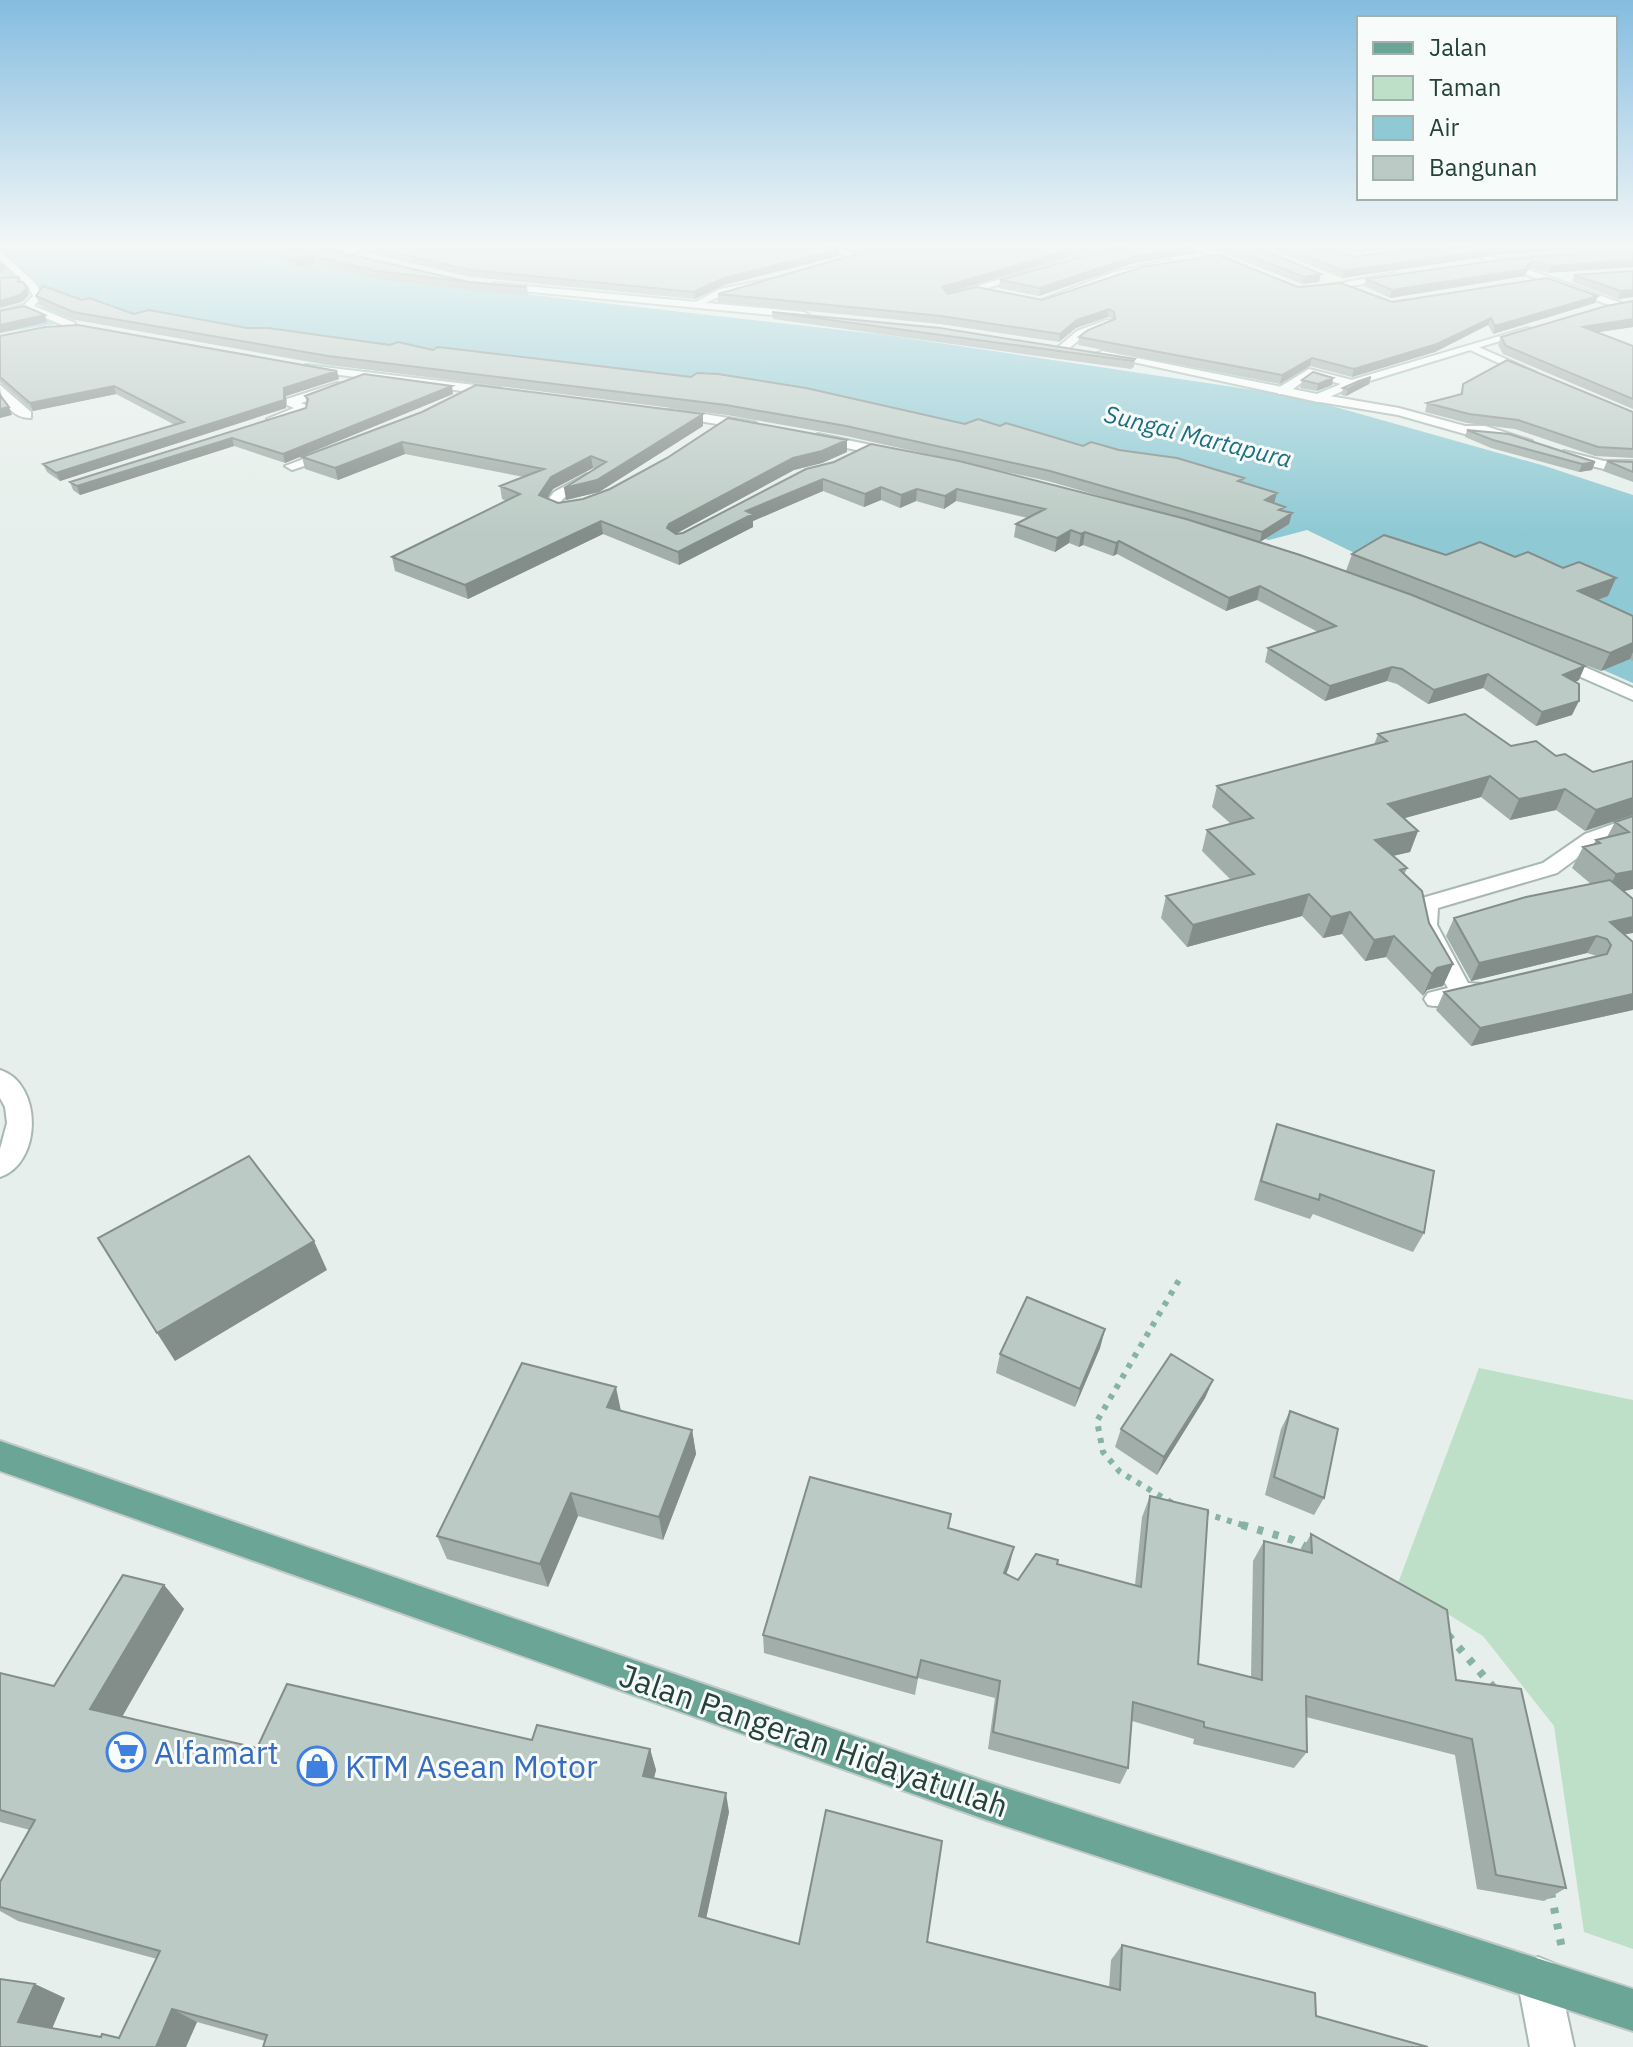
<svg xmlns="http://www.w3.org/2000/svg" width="1633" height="2047" font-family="'IBM Plex Sans',sans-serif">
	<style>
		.green { fill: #bfe0c8 }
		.water { fill: #8ec9d4 }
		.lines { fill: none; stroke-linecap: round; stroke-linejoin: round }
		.street-casing { stroke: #a8b8b2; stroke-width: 4 }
		.secondary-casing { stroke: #a4bbb3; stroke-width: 4 }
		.primary-casing { stroke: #c2cac8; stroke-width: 4 }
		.path-far1 { stroke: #86b3a5; stroke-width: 6; stroke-dasharray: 5 7; stroke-linecap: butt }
		.path { stroke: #86b3a5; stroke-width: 8; stroke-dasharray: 6 10; stroke-linecap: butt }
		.street { fill: #fff; fill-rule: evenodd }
		.secondary { fill: #fff; fill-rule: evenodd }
		.primary { fill: #6aa596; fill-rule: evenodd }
		.wall { fill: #a1aea9; fill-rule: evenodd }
		.shaded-wall { fill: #838d89 }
		.building { fill: #bbcac4; stroke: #838d89; stroke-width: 2 }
		.labels { text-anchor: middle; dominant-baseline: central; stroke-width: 6; stroke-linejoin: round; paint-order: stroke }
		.far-water-label { font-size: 24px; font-style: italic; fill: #1c6f80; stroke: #f7fbf9 }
		.near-street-label { font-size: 32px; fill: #24423a; stroke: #f7fbf9 }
		.near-shop-label { font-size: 32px; fill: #366cbe; stroke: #f7fbf9; text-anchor: start }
	</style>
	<rect width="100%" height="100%" fill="#e6efeb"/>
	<!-- green -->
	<path class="green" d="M1479,1368L1633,1400V1949L1584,1932L1554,1726L1483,1636L1398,1583Z"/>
	<!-- water -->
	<path class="water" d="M0,248H285L506,292L886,335L1300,397L1545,466L1633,495V683L1539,642L1307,530L1269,540L988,465L829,428L482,382L326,365L78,320L0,333V317L47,306L39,295L0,288Z"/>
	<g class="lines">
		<!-- street casing -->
		<g class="street-casing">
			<path id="street" d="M353,248H368L342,256L337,253Z
				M825,248H838L864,257L833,268L830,263L849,257Z
				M1106,248H1124L953,298L944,296Z
				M1192,248H1204L1246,267L1238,269Z
				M1353,248H1365L1381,255L1373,257Z
				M1454,248H1467L1500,260L1633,248V254L1510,263L1621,303V307L1617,308Z
				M0,251L35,283L43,296L34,306L75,323V327H67L27,310L0,317V311L24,305L33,296L28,286L0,259Z
				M1169,260L1172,265L1120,276L1048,303L1039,301L1114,272Z
				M1396,273L1399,278L1314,292L1309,289Z
				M771,279L774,284L727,293L697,307L692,304L720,289Z
				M1107,320L1111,321V325L1085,335L1067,350L1057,348L1077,331Z
				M1474,345L1535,372L1537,374L1527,376L1470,350L1468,348Z
				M1309,369L1356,381L1358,383L1352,387L1311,376L1286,394H1278V388Z
				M337,383L341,384V390L301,403L308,406V412L273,423L267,419L294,408L287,405V399Z
				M0,385L31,412V418C14,419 0,402 0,385Z
				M1318,394L1399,408L1465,426H1485L1532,441L1526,445L1485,434H1465L1398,415L1314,401L1312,398Z
				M332,448L339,452L337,455L292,470L285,466Z
				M1564,451L1604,461H1633V469H1604L1559,458L1557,455Z
				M587,474L599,477L564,498L558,505L581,506V512C566,515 554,518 543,506L554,492Z
				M1633,817V830L1599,842L1557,873L1438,908L1437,925L1468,983L1481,984L1485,990L1481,996C1465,1000 1444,1009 1428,1005L1424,999L1428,993L1448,988C1435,964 1402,924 1422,898L1543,863L1585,834Z
				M0,1070C43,1083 42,1164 0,1177V1149L7,1123L5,1107L0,1098Z
				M1538,1957L1553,1963L1559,1978L1574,2047H1530L1517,1978L1523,1963Z"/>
		</g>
		<!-- secondary casing -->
		<g class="secondary-casing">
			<path id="secondary" d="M494,283L804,312L809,315L804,318L491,288Z
				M1527,328L1536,330L1356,385L1318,402L1096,354L1102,351L1317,394L1348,381Z
				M306,365L500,388L506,392L500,396L302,370L300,368Z
				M672,409L754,422L760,426L754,430L668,416V410Z
				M818,434L895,450L902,454L895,458L813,441L812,438Z
				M1555,654L1633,688V700L1549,663L1546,659Z"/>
		</g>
		<!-- primary casing -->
		<g class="primary-casing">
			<path id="primary" d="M0,1441L987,1782L1633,1989V2031L987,1820L0,1471Z"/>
		</g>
		<!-- path-far1 -->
		<path class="path-far1" d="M1172,1503L1120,1472L1103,1452L1097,1421L1179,1280
			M1204,1513L1249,1527"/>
		<!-- path -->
		<path class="path" d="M1242,1525L1293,1540L1308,1548
			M1448,1635L1494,1688
			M1551,1892L1562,1949"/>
		<!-- street -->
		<use href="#street" class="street"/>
		<!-- secondary -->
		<use href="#secondary" class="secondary"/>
		<!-- primary -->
		<use href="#primary" class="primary"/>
	</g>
	<!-- wall -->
	<path class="wall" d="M238,248H329L339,252L469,282L527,287L528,295L477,291L378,279L315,263L297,267Z
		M363,248H836L839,249V256L724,285L695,299L471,277L364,252Z
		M846,248H1097L947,293L948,294L1042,300L1298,287L1392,302L1598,296L1595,303L1493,334L1488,325L1435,352L1352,377L1310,366L1280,384L1078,345L1079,337L1113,319L1108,317L1076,328L1059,342L940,324L718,302V294L861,253Z
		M1211,248H1259L1319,282L1302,284Z
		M1268,248H1329L1354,257L1498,255L1342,278Z
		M1339,248H1403L1353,252Z
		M1633,250L1548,273L1530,268L1527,271L1525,276L1390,298L1364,286L1366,279Z
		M1197,253L1134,263L1039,296L999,288L1000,280Z
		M1633,271V297L1618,299L1572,282L1574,275Z
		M36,296L82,300L134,314L433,350L965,424L1000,426L1083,446L1119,450L1244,478L1243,483L1277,493L1274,503L1284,511L1289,524L1260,542L1346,571L1352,554L1446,555L1608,596L1598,600L1633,616V661L1630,659L1601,671L1514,637L1579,680L1575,682L1572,715L1536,726L1483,688L1428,704L1397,684L1387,681L1325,701L1265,662L1268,648L1318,632L1257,600L1226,611L1117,554L1113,556L1083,545L1079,547L1069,543L1055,552L1014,537L1016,524L1028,518L956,501L944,509L916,501L900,508L881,500L864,507L823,491L753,521V527L679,565L603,534L468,599L395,571L392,557L507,501L502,499L500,486L524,477L405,454L338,480L305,469L302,457L422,412L703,414V426L599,492L566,500L595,469L593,468L553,489L547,498L558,503L583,499L847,440V452L822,463L794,470L677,533H683L806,469L940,457L846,436L727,415L331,365L76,320L39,305ZM979,466L1048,481L1124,503Z
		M1633,301V327L1597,332L1633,346V409L1503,354L1498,345L1501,337Z
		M772,312L1135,359L1134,367L1131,369L773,319Z
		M0,336L337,371L339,379L286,396V408L60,481L47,472L43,464L175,425L116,394L33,411L0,382Z
		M1371,377L1369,384L1346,396L1341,395L1343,388Z
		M1333,378L1332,385L1317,391L1300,388L1302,380Z
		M1463,384L1633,412V458L1595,456L1515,429L1467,423L1425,412L1427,403L1460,395Z
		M453,394L285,463L234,446L80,495L73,490L70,482L306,408L307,403L305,396Z
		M1467,430L1595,462L1592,470L1579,472L1491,448L1465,437Z
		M1607,461L1633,462V482L1603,471Z
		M1378,734L1511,746L1556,756L1593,772L1633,761L1585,831L1556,810L1510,820L1481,797L1404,818L1418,831L1410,852L1392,856L1407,868L1404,875L1429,923L1453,964L1443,986L1427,990L1423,996L1386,957L1365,961L1342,934L1323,938L1302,916L1187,947L1161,918L1166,896L1231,880L1202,851L1207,830L1231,824L1212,807L1217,786L1374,745Z
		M1633,816L1624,891V935L1633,942V1010L1471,1046L1436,1010L1444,992L1597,956L1587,953L1471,981L1446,936L1454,918L1591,884L1572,868L1583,847L1593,845L1596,840L1607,837L1615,822Z
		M1277,1124L1424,1233L1413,1252L1313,1214L1310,1219L1254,1200L1270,1144Z
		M1105,1329L1100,1348L1075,1407L996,1373L1000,1354Z
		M1213,1380L1205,1398L1157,1475L1115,1447L1121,1429Z
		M621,1411L692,1430L696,1454L663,1540L578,1516L548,1587L447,1559L437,1536Z
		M1290,1411L1324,1498L1314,1515L1265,1495L1281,1429Z
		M1150,1496L1198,1664L1251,1678L1253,1561L1264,1541L1302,1550L1311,1534L1456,1680L1566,1888L1544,1901L1477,1889L1455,1755L1306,1717L1307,1752L1294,1768L1193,1744L1194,1739L1132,1721L1128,1768L1120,1784L988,1749L995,1698L918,1678L915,1695L764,1653L763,1635L949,1528L1014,1547L1006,1574L1018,1580L1057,1564L1135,1585L1142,1517Z
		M164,1585L184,1609L122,1716L257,1748L532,1740L650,1749L656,1770L654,1778L729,1812L706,1918L799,1944L927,1942L1109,1988L1111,1960L1122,1945L1315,1993L265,2041L197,2022L186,2047H0L65,1998L52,2028L101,2037L119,2038L157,1959L18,1921L0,1911V1882L30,1830L0,1822V1673L54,1686Z"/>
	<!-- shaded-wall -->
	<path class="shaded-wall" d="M1075,248H1097L941,295L942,287Z
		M1190,248H1198L1197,253L1134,263L1039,296L1040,288L1135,256Z
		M1354,248H1403L1353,252Z
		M1500,248H1596L1498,255L1342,278L1344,271Z
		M839,249V256L724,285L695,299L694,292L724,278Z
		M313,256L315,263L297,267L296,260Z
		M1633,260V267L1548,273L1551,266Z
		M1533,261L1530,268L1527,271L1525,276L1390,298L1392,290L1527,266Z
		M3,262L6,269L0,273V264Z
		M1321,274L1319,282L1302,284L1304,277Z
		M27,288L29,295L22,302L0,308V301Z
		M1633,290V297L1618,299L1621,291Z
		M1598,296L1595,303L1493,334L1495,326Z
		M1109,309L1108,317L1076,328L1059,342L1060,334L1077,320Z
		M45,315L47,322L0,333V325Z
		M1491,318L1488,325L1435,352L1352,377L1354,369Z
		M1633,319V327L1580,335L1583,327Z
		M1312,358L1310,366L1280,384L1282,375Z
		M337,371L339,379L286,396V408L60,481L56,473L284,388Z
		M1371,377L1369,384L1346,396L1348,389Z
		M1333,378L1332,385L1317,391L1318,384Z
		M114,386L116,394L33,411L30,403Z
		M452,386L453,394L285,463L283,454Z
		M9,407L12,415L0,418V409Z
		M703,414V426L599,492L566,500L564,488Z
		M232,438L234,446L80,495L77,486Z
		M847,440V452L822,463L794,470L670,537L667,528L669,524L793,458Z
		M402,442L405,454L338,480L335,468Z
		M591,456L593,468L553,489L541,508L539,495L551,477Z
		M1595,462L1592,470L1579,472L1582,464Z
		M823,479V491L753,521V527L679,565L678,552L746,511Z
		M881,487V500L864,507L865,494Z
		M917,489L916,501L900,508L901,495Z
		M957,489L956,501L944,509L945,496Z
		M1277,493L1274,503L1265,500Z
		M1292,513L1289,524L1260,542L1262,532Z
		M601,521L603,534L468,599L465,585Z
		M1071,530L1069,543L1055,552L1057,538Z
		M1085,532L1083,545L1079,547L1081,534Z
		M1119,541L1117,554L1113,556L1116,543Z
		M1616,578L1608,596L1571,609L1578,591Z
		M1260,586L1257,600L1226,611L1229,598Z
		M1633,643V652L1630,659L1601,671L1610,653Z
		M1585,666L1579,680L1557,690L1563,675Z
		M1392,667L1387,681L1325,701L1330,686Z
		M1488,674L1483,688L1428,704L1434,690Z
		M1579,701L1572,715L1536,726L1542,712Z
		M1490,776L1481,797L1380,825L1388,804Z
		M1565,789L1556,810L1510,820L1519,799Z
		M1633,798V815L1585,831L1596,810Z
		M1418,831L1410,852L1367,862L1375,840Z
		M1633,871V889L1605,896L1616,874Z
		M1309,894L1302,916L1187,947L1193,925Z
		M1350,912L1342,934L1323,938L1331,917Z
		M1633,917V933L1606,938L1610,922Z
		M1394,936L1386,957L1365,961L1374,940Z
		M1597,936L1587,953L1471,981L1479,963Z
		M1453,964L1443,986L1427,990L1423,996L1432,974L1437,968Z
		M1633,994V1010L1471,1046L1480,1028Z
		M314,1241L327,1270L175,1361L157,1333Z
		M1105,1329L1100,1348L1075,1407L1080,1389Z
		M1213,1380L1205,1398L1157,1475L1164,1457Z
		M616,1387L621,1411L607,1407Z
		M692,1430L696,1454L663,1540L659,1517Z
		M571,1493L578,1516L548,1587L540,1564Z
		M1014,1547L1009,1567L999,1592L1004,1573Z
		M164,1585L184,1609L114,1731L90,1709Z
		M650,1749L656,1770L649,1796L643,1776Z
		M726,1793L729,1812L703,1933L699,1916Z
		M35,1984L65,1998L49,2036L18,2022Z
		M172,2009L197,2022L186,2047H156Z"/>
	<!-- building -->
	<path class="building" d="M258,248H329L339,252L469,282L527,287L476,283L376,271L313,256L296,260Z
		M373,248H836L839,249L724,278L694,292L470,270Z
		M865,248H1075L942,287L948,294L977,287L1042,300L1142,267L1218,255L1298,287L1341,283L1392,302L1547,278L1598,296L1495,326L1491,318L1437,344L1354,369L1312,358L1282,375L1079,337L1088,330L1115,319L1114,312L1109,309L1077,320L1060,334L941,316L718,294L867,251Z
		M1113,248H1191L1135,256L1040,288L1000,280Z
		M1230,248H1259L1321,274L1304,277Z
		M1287,248H1329L1354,257L1414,248H1505L1344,271Z
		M1633,250V260L1551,266L1533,261L1527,266L1528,269L1392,290L1366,279L1501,260Z
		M1633,271V290L1621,291L1574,275Z
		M19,277L18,282H23L27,288L20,295L0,301V278Z
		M43,286L82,300L89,298L134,314L149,310L247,328H268L390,345L398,342L433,350L438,347L691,377L697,373L718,374L806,388L965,424L978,419L1000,426L1006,423L1083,446L1091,442L1119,450L1177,458L1244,478L1238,481L1277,493L1265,500L1285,507L1279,510L1292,513L1262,532L1050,471L846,426L726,405L328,356L73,312L36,296Z
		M1633,301V319L1583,327L1633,346V399L1506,346L1501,337L1606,306Z
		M24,306L45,315L0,325V311Z
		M772,312L940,328L1135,359L1133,361Z
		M78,325L337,371L284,388V400L56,473L43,464L184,422L114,386L30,403L0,377V336L45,327Z
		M1507,360L1633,412V449L1598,447L1518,420L1469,414L1427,403L1462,394L1463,384Z
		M1313,372L1333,378L1318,384L1302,380Z
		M364,374L452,386L283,454L232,438L77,486L70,482L306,408L308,399L305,396Z
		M1371,377L1348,389L1343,388L1359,381Z
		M476,385L703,414L597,480L564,488L606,462L591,456L551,477L539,495L558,503L583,499L610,489L667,458L728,418L847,440L822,451L793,458L669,524L667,528L676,534L683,533L806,469L834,462L871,444L959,461L1186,519L1300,555L1412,595L1585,666L1563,675L1579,684V701L1542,712L1488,674L1434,690L1402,669L1392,667L1330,686L1268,648L1336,626L1260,586L1229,598L1119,541L1116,543L1085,532L1081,534L1071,530L1057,538L1016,524L1045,509L957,489L945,496L917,489L901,495L881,487L865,494L823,479L746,511L753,514L678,552L601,521L465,585L392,557L520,494L500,486L544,469L402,442L335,468L302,457L422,412Z
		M0,395L9,407L0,409Z
		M1467,430L1509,434L1595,462L1582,464L1493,440Z
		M1607,461L1633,462V472Z
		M1384,535L1446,555L1480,542L1515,557L1528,552L1563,568L1579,562L1616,578L1578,591L1633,616V643L1610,653L1352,554Z
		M1465,714L1511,746L1536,741L1556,756L1565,754L1593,772L1633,761V798L1596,810L1565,789L1519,799L1490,776L1388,804L1418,831L1375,840L1407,868L1400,870L1422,891L1429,923L1453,964L1437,968L1432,974L1394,936L1374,940L1350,912L1331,917L1309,894L1193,925L1166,896L1254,874L1207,830L1253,818L1217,786L1387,741L1378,734Z
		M1633,816V871L1616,874L1583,847L1600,843L1596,840L1629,832L1615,822Z
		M1610,880L1633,899V917L1610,922L1633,942V994L1480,1028L1444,992L1607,954L1611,945L1607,939L1597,936L1479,963L1454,918L1526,897Z
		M1277,1124L1434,1171L1424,1233L1320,1194L1319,1200L1261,1181Z
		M249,1156L314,1241L157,1333L98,1238Z
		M1027,1297L1105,1329L1080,1389L1000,1354Z
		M1171,1354L1213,1380L1164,1457L1121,1429Z
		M522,1363L616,1387L607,1407L692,1430L659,1517L571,1493L540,1564L437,1536Z
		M1290,1411L1338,1429L1324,1498L1274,1477Z
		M810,1477L951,1514L948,1528L1014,1547L1004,1573L1018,1580L1036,1554L1058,1560L1057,1564L1141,1587L1150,1496L1208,1510L1198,1664L1262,1680L1264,1541L1312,1553L1311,1534L1447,1610L1456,1680L1521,1689L1566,1888L1496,1875L1472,1739L1306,1696L1307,1752L1204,1727V1722L1133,1702L1128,1768L993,1732L1000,1681L921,1660L917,1678L763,1635Z
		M123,1575L164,1585L90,1709L257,1748L287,1684L532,1740L537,1725L650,1749L643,1776L726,1793L699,1916L799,1944L826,1810L942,1841L927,1942L1120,1990L1122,1945L1315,1993L1316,2016L1428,2047H263L267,2035L172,2009L156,2047H0V1979L35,1984L18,2022L101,2037L102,2034L119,2038L160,1951L0,1907V1882L35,1820L0,1810V1673L54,1686Z"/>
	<!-- sky -->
	<linearGradient id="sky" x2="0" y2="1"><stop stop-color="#84bce0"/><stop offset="0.46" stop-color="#f4f8f6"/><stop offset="1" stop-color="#f4f8f6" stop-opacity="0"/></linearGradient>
	<rect width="1633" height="534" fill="url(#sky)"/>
	<!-- icons -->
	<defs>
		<g id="supermarket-ring" transform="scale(2)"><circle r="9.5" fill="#f7fbf9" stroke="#3f7fe0" stroke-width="1.5"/><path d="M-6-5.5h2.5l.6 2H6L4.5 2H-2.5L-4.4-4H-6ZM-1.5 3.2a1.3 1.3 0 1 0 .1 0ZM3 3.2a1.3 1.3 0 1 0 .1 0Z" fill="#3f7fe0"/></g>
		<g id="shop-ring" transform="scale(2)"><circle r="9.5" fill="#f7fbf9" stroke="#3f7fe0" stroke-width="1.5"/><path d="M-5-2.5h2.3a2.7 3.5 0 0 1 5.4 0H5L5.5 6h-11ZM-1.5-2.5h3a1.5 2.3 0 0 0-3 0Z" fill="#3f7fe0"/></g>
	</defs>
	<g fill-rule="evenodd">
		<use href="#supermarket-ring" x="126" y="1752"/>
		<use href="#shop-ring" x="317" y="1766"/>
	</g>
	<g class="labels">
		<!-- far-water labels -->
		<g class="far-water-label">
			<text transform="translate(1198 436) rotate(14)">Sungai Martapura</text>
		</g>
		<!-- near-street labels -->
		<g class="near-street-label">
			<text transform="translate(814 1740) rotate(19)">Jalan Pangeran Hidayatullah</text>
		</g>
		<!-- near-shop labels -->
		<g class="near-shop-label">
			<text x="154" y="1752">Alfamart</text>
			<text x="345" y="1766">KTM Asean Motor</text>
		</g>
	</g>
	<!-- legend -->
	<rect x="1357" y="16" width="260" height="184" fill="#f7fbf9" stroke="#a3b1ad" stroke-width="2"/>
	<rect x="1373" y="42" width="40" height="12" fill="#6aa596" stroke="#a3b1ad" stroke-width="2"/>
	<text x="1429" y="56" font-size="24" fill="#24423a">Jalan</text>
	<rect x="1373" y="76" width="40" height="24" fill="#bfe0c8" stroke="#a3b1ad" stroke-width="2"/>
	<text x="1429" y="96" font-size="24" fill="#24423a">Taman</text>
	<rect x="1373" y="116" width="40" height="24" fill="#8ec9d4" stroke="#a3b1ad" stroke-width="2"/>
	<text x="1429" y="136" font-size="24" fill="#24423a">Air</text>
	<rect x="1373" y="156" width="40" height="24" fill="#bbcac4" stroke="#a3b1ad" stroke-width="2"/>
	<text x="1429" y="176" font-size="24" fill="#24423a">Bangunan</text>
</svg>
